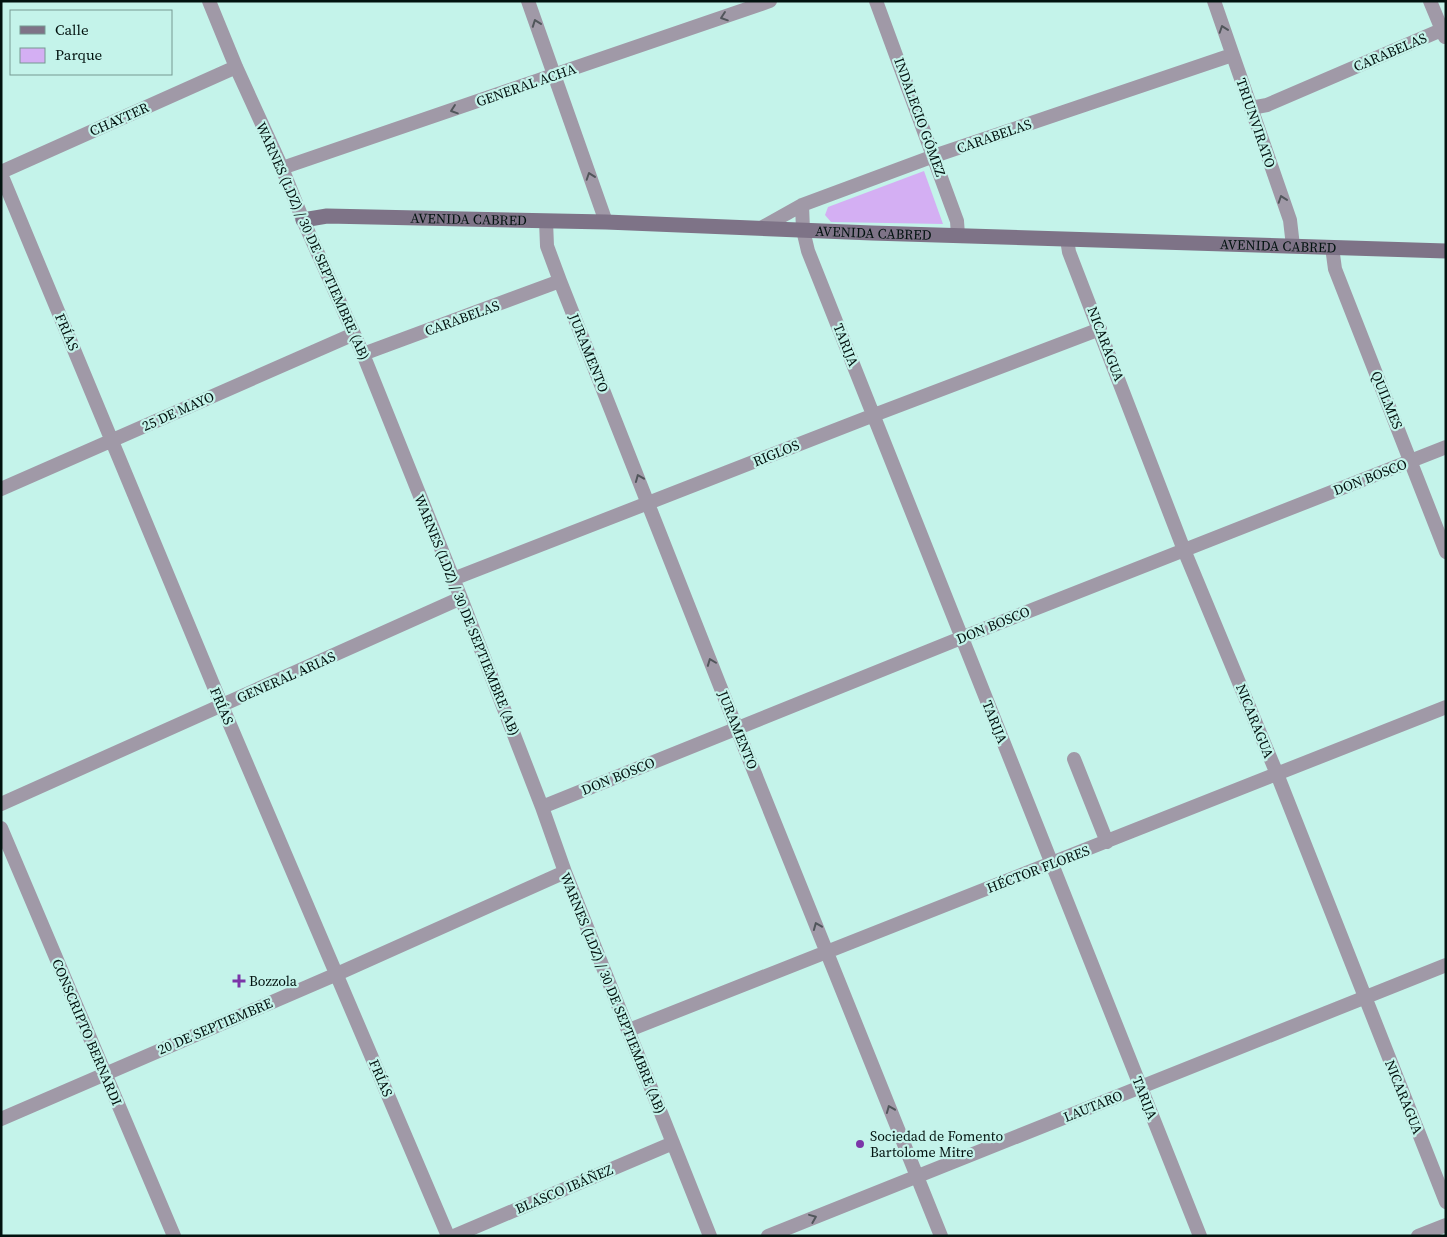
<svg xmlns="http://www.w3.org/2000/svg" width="1447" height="1237" font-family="'Source Serif 4',serif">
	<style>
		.green { fill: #d4aff3 }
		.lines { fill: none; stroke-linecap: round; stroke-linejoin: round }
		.street { stroke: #a099a7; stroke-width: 14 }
		.secondary { stroke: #7e7387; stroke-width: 15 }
		.oneway { stroke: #51565b }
		.poi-dot { fill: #7b35a8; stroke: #c4f3ea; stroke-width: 2 }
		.labels { text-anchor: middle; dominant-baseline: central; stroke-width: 4.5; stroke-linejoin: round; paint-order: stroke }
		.street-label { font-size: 14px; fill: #02120f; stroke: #c4f3ea }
		.poi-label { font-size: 14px; fill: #02120f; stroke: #c4f3ea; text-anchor: start }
	</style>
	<rect width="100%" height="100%" fill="#c4f3ea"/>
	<!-- green -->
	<path class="green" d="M924,171L943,224L831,222L825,215L828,207Z"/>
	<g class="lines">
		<!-- street -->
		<path class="street" d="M209,1L236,67L282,168L303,220L363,354L461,598L542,807L565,872L710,1236
			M528,1L606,222
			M876,1L957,221L958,235
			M1214,1L1290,220L1293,246
			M1430,1L1445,37
			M1251,108L1267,105L1446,28
			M282,168L770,1
			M1,172L236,67
			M1,174L222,706L448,1236
			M802,205L803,230L808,251L1200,1236
			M546,221L547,246L560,281L737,729L941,1236
			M761,228L802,205L934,156L1232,55
			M1067,239L1069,252L1184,550L1277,774L1446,1202
			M1332,247L1335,269L1446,552
			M363,354L560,281
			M1,489L354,334
			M453,579L874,415L1100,329
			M1074,759L1107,842
			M1,804L461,598
			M542,807L961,638L1446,447
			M1,828L174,1236
			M629,1030L1446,707
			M1,1119L337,974L565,872
			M454,1236L673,1143
			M768,1236L1446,965
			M1418,1236L1446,1225"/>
		<!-- secondary -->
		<path class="secondary" id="s1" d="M303,220L327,216L606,222L872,233L1446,251"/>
	</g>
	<!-- one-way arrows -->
	<defs><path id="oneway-chevron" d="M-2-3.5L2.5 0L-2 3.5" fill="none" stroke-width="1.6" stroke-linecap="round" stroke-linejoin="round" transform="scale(1.25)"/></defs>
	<g class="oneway">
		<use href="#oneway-chevron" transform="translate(724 17) rotate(161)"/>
		<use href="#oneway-chevron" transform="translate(536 23) rotate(-110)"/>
		<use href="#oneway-chevron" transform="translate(1223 29) rotate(-109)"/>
		<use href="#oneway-chevron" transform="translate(454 110) rotate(161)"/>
		<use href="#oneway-chevron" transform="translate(590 176) rotate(-109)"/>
		<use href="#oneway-chevron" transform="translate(1282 199) rotate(-109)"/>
		<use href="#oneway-chevron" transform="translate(639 478) rotate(-112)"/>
		<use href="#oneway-chevron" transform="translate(711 662) rotate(-111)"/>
		<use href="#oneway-chevron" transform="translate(817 926) rotate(-112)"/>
		<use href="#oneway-chevron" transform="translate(890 1109) rotate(-112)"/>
		<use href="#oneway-chevron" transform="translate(813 1218) rotate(-22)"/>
	</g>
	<!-- markers -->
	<g class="poi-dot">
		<path d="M236.5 973.5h5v5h5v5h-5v5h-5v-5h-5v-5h5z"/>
		<circle cx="860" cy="1144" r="5"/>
	</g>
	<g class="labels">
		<!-- street labels -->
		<g class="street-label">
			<text transform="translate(1390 52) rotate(-23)">CARABELAS</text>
			<text transform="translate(526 85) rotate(-19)">GENERAL ACHA</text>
			<text transform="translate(920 117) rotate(70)">INDALECIO GÓMEZ</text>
			<text transform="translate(119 119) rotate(-24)">CHAYTER</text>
			<text transform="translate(1256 123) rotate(71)">TRIUNVIRATO</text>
			<text transform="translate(994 136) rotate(-19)">CARABELAS</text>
			<text stroke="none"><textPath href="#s1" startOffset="166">AVENIDA CABRED</textPath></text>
			<text stroke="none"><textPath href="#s1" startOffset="571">AVENIDA CABRED</textPath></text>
			<text transform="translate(313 241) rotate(66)">WARNES (LDZ) / 30 DE SEPTIEMBRE (AB)</text>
			<text stroke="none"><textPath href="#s1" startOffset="976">AVENIDA CABRED</textPath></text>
			<text transform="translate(462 318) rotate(-20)">CARABELAS</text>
			<text transform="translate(67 332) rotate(67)">FRÍAS</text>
			<text transform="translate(1106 344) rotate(69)">NICARAGUA</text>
			<text transform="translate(846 345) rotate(68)">TARIJA</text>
			<text transform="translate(589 353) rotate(68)">JURAMENTO</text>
			<text transform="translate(1387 400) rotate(68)">QUILMES</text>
			<text transform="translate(178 411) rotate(-24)">25 DE MAYO</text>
			<text transform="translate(776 453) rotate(-22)">RIGLOS</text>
			<text transform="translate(1370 477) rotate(-21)">DON BOSCO</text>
			<text transform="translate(467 615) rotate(68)">WARNES (LDZ) / 30 DE SEPTIEMBRE (AB)</text>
			<text transform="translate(993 625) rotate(-22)">DON BOSCO</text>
			<text transform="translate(286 677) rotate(-24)">GENERAL ARIAS</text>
			<text transform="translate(222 706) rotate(67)">FRÍAS</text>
			<text transform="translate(1255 721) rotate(68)">NICARAGUA</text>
			<text transform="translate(995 722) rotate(68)">TARIJA</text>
			<text transform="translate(738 730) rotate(68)">JURAMENTO</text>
			<text transform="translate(618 776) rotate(-22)">DON BOSCO</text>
			<text transform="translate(1038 869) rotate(-21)">HÉCTOR FLORES</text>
			<text transform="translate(613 993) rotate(68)">WARNES (LDZ) / 30 DE SEPTIEMBRE (AB)</text>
			<text transform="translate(215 1026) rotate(-23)">20 DE SEPTIEMBRE</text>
			<text transform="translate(87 1032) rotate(67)">CONSCRIPTO BERNARDI</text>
			<text transform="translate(381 1078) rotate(67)">FRÍAS</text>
			<text transform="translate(1404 1097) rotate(68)">NICARAGUA</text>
			<text transform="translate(1145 1098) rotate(68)">TARIJA</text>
			<text transform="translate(1093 1106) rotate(-22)">LAUTARO</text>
			<text transform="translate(564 1189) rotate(-23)">BLASCO IBÁÑEZ</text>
		</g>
		<!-- poi labels -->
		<g class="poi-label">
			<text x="249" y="981">Bozzola</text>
			<text x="870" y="1136">Sociedad de Fomento<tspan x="870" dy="16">Bartolome Mitre</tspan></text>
		</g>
	</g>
	<!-- border -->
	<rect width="1447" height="1237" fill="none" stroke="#02120f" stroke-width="5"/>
	<!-- legend -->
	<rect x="10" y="10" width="162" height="65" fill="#c4f3ea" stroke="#769992"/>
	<rect x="20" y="26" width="25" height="8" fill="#7e7387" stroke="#769992"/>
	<text x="55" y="35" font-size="15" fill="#02120f">Calle</text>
	<rect x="20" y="48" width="25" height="15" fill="#d4aff3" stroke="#769992"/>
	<text x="55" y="60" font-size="15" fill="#02120f">Parque</text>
</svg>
